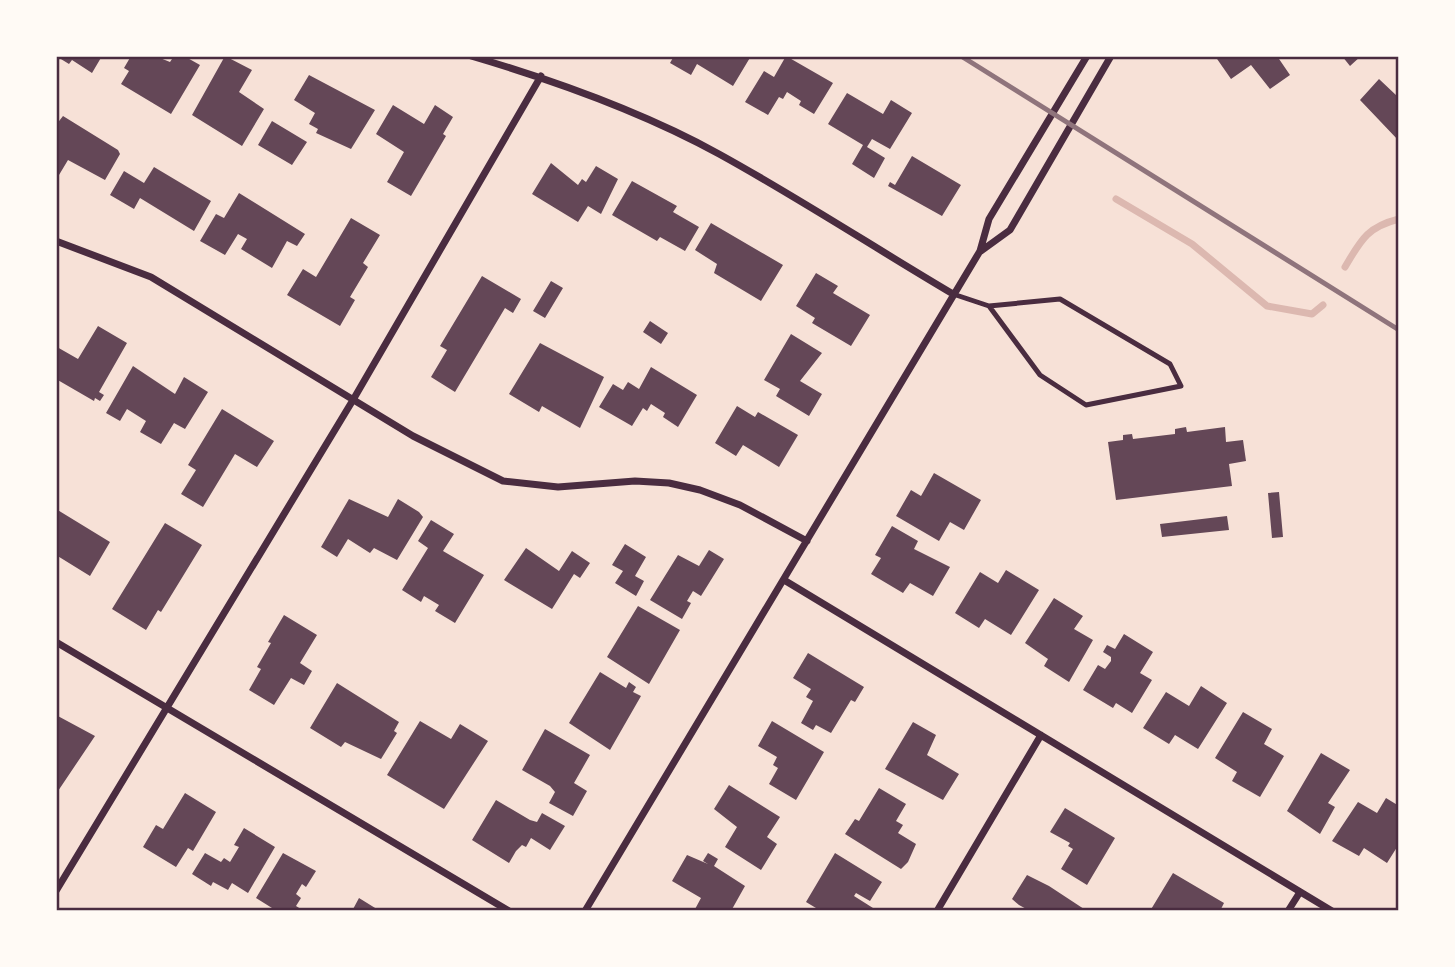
<svg xmlns="http://www.w3.org/2000/svg" width="1455" height="967" font-family="'Public Sans',sans-serif">
	<style>
		.lines { fill: none; stroke-linecap: round; stroke-linejoin: round }
		.stream { stroke: #dcb8b0; stroke-width: 7 }
		.building { fill: #644757 }
		.service { stroke: #4a2c40; stroke-width: 5 }
		.minor { stroke: #4a2c40; stroke-width: 7 }
		.rail { stroke: #8f747c; stroke-width: 5 }
		.neatline { fill: none; stroke: #4a2c40; stroke-width: 2.5 }
	</style>
	<rect width="100%" height="100%" fill="#f7e1d7"/>
	<g class="lines">
		<!-- stream -->
		<path class="stream" d="M1116,199L1192,244L1267,306L1312,314L1323,305
			M1345,267C1361,240 1367,227 1399,219"/>
	</g>
	<!-- building -->
	<path class="building" d="M56,56H102L92,73L72,60L69,64Z
		M131,56L136,59L137,56H155L170,62L174,56H184L200,65L171,114L121,84L129,71L124,68Z
		M225,56L252,70L239,92L264,109L242,146L192,115Z
		M674,56H751L733,86L697,64L691,75L670,63Z
		M786,56L833,83L814,114L799,105L801,101L787,92L783,99L779,97L768,115L745,102L764,71L774,77Z
		M1215,56H1277L1290,75L1270,89L1251,65L1231,79Z
		M1342,56H1361L1350,66Z
		M309,75L375,110L351,149L316,133L318,129L309,124L315,113L294,100Z
		M1379,79L1397,96L1399,94V141L1360,100Z
		M847,93L883,114L891,100L912,113L890,149L872,139L867,147L885,158L874,178L852,164L863,145L828,124Z
		M393,105L424,124L435,105L453,117L443,134L446,136L411,196L387,182L404,152L376,134Z
		M63,116L118,150L120,154L105,180L68,160L56,180V125Z
		M272,121L307,142L292,165L258,145Z
		M912,156L961,185L942,216L888,186L890,182L895,185Z
		M551,163L578,185L582,179L586,182L596,166L618,179L601,214L588,206L578,222L532,194Z
		M154,167L211,201L194,231L140,198L134,209L110,195L124,171L144,183Z
		M632,181L677,206L673,212L699,227L685,251L660,237L657,241L612,215Z
		M239,193L305,234L297,246L287,241L272,268L241,249L247,239L238,234L225,255L200,241L216,214L224,218Z
		M351,218L380,235L363,263L368,267L350,297L355,300L340,326L287,295L303,269L316,277Z
		M711,223L783,265L761,301L714,273L717,264L695,250Z
		M816,273L838,286L833,293L870,315L851,346L812,323L815,318L796,306Z
		M482,276L521,299L513,313L505,308L455,392L431,377L447,350L440,346Z
		M551,281L563,288L545,318L533,311Z
		M650,321L668,333L661,344L643,332Z
		M98,326L127,343L99,392L104,395L100,401L95,398L94,401L56,379L57,347L78,359Z
		M791,334L822,353L800,381L822,394L809,416L776,396L780,389L764,380Z
		M540,343L604,377L580,428L542,406L539,412L509,394Z
		M133,366L175,394L184,377L208,392L185,429L174,423L161,444L140,432L146,421L127,409L120,421L106,413Z
		M651,367L697,395L678,427L663,417L665,413L651,404L647,411L643,408L632,426L599,407L613,384L623,390L628,382L639,389Z
		M737,406L755,417L758,412L798,435L779,467L743,445L736,456L715,443Z
		M222,409L274,441L257,467L235,454L203,507L181,494L196,470L188,465Z
		M1186,427L1187,432L1225,427L1226,442L1243,440L1246,461L1229,464L1232,486L1116,500L1108,442L1123,440V435L1132,434L1133,439L1175,434V429Z
		M934,473L981,500L964,530L950,522L939,541L896,516L911,490L921,496Z
		M1279,492L1283,537L1272,538L1268,493Z
		M349,499L388,517L398,499L419,512L423,517L397,560L374,548L370,553L348,539L337,557L321,547Z
		M56,509L110,542L90,576L56,555Z
		M1227,516L1229,530L1162,537L1160,524Z
		M431,520L454,534L443,551L484,575L455,623L435,611L439,605L424,596L421,602L402,590L428,548L418,541Z
		M165,523L202,545L161,612L158,610L146,630L112,609Z
		M892,526L918,541L914,549L950,567L933,596L910,583L903,593L871,574L881,558L875,555Z
		M625,544L646,557L635,576L644,581L636,596L615,583L623,571L612,565Z
		M526,548L559,571L572,551L590,563L580,578L574,574L552,609L504,580Z
		M709,550L724,559L701,596L693,591L687,601L691,603L682,619L650,600L678,555L699,566Z
		M1006,570L1039,590L1011,635L985,619L979,628L955,613L980,572L998,583Z
		M1054,598L1083,616L1074,629L1093,640L1069,682L1044,666L1048,659L1025,643Z
		M638,606L680,630L649,684L607,657Z
		M284,615L317,635L300,663L312,671L304,685L291,678L274,705L249,690L261,669L257,667L271,643L268,642Z
		M1124,634L1153,652L1140,673L1152,680L1132,713L1116,703L1113,708L1083,690L1098,665L1105,669L1111,661V657L1103,652L1107,645L1115,649Z
		M808,653L864,687L855,702L851,700L831,733L816,725L813,730L801,723L813,701L806,697L811,689L793,678Z
		M600,672L626,688L629,682L636,687L633,692L641,696L610,750L569,723Z
		M337,683L399,722L394,731L397,733L381,759L345,742L341,747L310,728Z
		M1201,686L1227,703L1198,749L1175,735L1169,744L1143,728L1166,692L1189,706Z
		M1243,712L1272,729L1264,744L1284,756L1260,797L1232,781L1237,772L1215,758Z
		M56,715L95,736L56,794Z
		M420,721L451,739L460,724L488,741L444,809L387,775Z
		M772,721L824,752L796,800L769,784L778,768L773,765L777,757L758,746Z
		M913,722L936,735L927,755L959,774L943,800L885,769Z
		M545,729L590,755L574,783L587,791L573,816L549,803L555,792L550,786L522,770Z
		M1321,753L1350,770L1328,803L1335,807L1320,834L1287,811Z
		M729,785L780,817L767,837L777,844L761,870L725,847L737,827L714,809Z
		M879,788L906,804L896,821L903,825L898,833L916,844L908,862L901,869L845,834L855,819L859,821Z
		M185,793L216,812L193,851L188,848L176,867L143,847L156,825L163,829Z
		M1386,798L1399,806V844L1387,863L1364,848L1359,856L1332,841L1358,802L1377,813Z
		M496,800L530,820L537,822L542,813L565,826L550,850L531,838L526,847L522,845L516,851L509,863L472,840Z
		M1065,808L1115,838L1087,885L1061,869L1073,849L1068,846L1070,843L1050,832Z
		M244,828L275,847L248,893L232,883L228,890L213,882L211,886L192,874L205,853L221,862L224,858L230,862L239,847L234,845Z
		M283,853L316,871L306,887L302,884L296,894L301,898L296,906L304,911H270L272,908L256,898Z
		M708,853L718,859L714,866L745,886L731,911H694L701,898L672,881L687,855L708,864L703,861Z
		M835,853L882,882L870,901L856,893L854,896L873,908L871,911H821L806,902Z
		M1173,873L1224,903L1220,911H1150Z
		M1027,875L1049,886L1084,909L1082,911H1030L1019,905L1012,899Z
		M359,898L380,911H352Z"/>
	<g class="lines">
		<!-- service -->
		<path class="service" d="M953,294L989,306L1040,375L1086,405L1181,386L1170,364L1060,299L989,306"/>
		<!-- minor -->
		<path class="minor" d="M471,56C556,81 641,111 719,154C799,198 875,248 953,294
			M56,241L151,277L413,436L503,481L558,487L635,481L669,483L700,490L740,505L807,541
			M981,251L1010,230L1111,56
			M784,580L1332,911
			M56,642L509,911
			M56,891L353,400L541,76
			M585,911L980,251L989,219L1087,56
			M937,911L1041,735
			M1288,911L1300,892"/>
		<!-- rail -->
		<path class="rail" d="M961,56L1399,330"/>
	</g>
	<!-- border -->
	<rect width="1455" height="967" fill="none" stroke="#fffaf5" stroke-width="116"/>
	<rect x="58" y="58" width="1339" height="851" class="neatline"/>
</svg>
